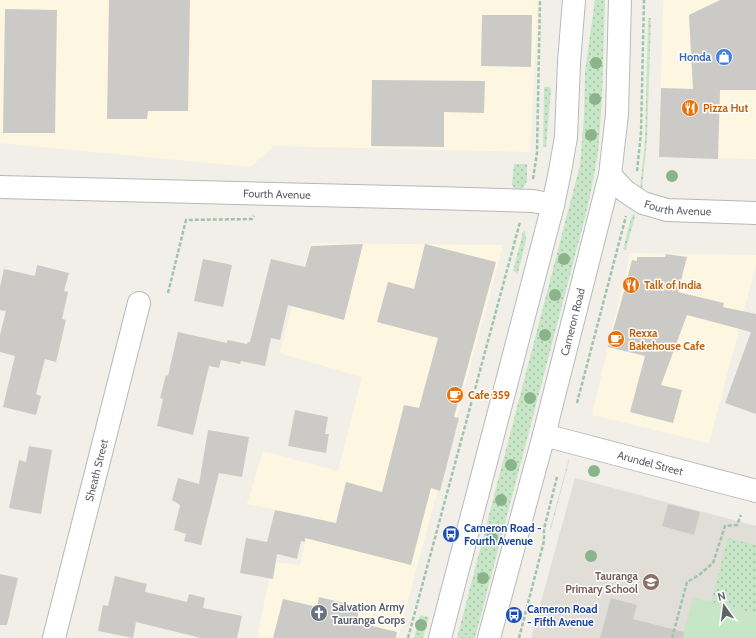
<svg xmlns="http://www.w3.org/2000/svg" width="756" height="638" font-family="Cabin,sans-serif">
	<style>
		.commercial { fill: #fdf6e1 }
		.education { fill: #e0ded7 }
		.grass { fill: url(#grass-dots) }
		.pitch { fill: #c7e6c7 }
		.building { fill: #cccac6 }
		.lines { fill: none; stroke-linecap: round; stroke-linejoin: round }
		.minor-casing { stroke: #b5b8bc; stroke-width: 24 }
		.secondary-casing { stroke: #b6babf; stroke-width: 24 }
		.path { stroke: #9ec5aa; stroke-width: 2.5; stroke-dasharray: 4 2; stroke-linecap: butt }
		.minor { stroke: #fff; stroke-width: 22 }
		.secondary { stroke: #fff; stroke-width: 22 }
		.tree { fill: #8cb48a }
		.labels { text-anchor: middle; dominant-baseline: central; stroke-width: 3; stroke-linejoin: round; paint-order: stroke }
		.shop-label { font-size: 11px; font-weight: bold; fill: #366cbe; stroke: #fff; text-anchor: end }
		.food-label { font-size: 11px; font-weight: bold; fill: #c56008; stroke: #fff; text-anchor: start }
		.street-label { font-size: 11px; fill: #5f6368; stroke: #fff }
		.transit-label { font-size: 11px; font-weight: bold; fill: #164399; stroke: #fff; text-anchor: start }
		.education-label { font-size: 11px; font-weight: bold; fill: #785e54; stroke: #fff; text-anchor: end }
		.worship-label { font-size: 11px; font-weight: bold; fill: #5b616d; stroke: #fff; text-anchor: start }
	</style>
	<defs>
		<pattern id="grass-dots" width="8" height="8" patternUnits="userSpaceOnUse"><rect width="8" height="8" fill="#c7e6c7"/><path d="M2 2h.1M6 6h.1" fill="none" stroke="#a5bea5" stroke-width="1.8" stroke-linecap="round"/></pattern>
	</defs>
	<rect width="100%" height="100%" fill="#f1efe8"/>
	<!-- commercial -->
	<path class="commercial" d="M0,0H538L530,152L274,146L250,167L0,143Z
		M663,0H756V159L659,157Z
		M311,243L503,245L398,638H257L269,579H273L274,562L300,565L311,517L247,504L263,451L338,471L362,377L279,353Z
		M630,253L756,255V265L709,443L592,415Z"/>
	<!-- education -->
	<path class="education" d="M575,478L756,526V638H531Z"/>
	<!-- grass -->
	<path class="grass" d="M595,0H605L602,99L598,154L588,206L475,638H457L580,165L584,116L585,71Z
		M648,18H651L647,140L642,188L640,189L645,140Z
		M544,87H550L551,90L546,147H543Z
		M514,164H527V181L522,190L514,188L512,185Z
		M634,213L635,216L626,250L623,249L631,218Z
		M525,230L526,240L518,273L513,271L523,232Z
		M569,458V461L551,529H550Z
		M728,538L756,545V614L711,602Z
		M420,615L429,617L423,638H414Z"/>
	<!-- pitch -->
	<path class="pitch" d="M693,597L756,614V638H682Z"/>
	<!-- building -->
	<path class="building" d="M109,0H190L188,111H148L147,119H107Z
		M720,0H756V90H720L718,159L659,157L661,88L693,89L689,15Z
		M5,9L57,10L55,133H3Z
		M482,15H532L531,67L481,66Z
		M372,80L485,81L484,113L444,112V147L371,146Z
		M363,244L344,320L288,305L280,340L271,338L265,366L241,361L240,364L221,360L219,368L209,366L193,435L157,426L163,399L160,398L166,375L168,376L178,332L227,343V340L247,344L248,342H250L271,259L305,267L311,246Z
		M425,244L496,262L454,417L459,418L440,491L431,488L411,565L305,538V542L301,541L297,559L277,554L273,579L240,573L246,538L267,542L275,510L336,523L346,482L382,492L404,405L419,408L438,338L377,322L388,282L414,289Z
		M666,254L687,257L678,292L724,303L723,307L756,314V414L725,403L751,332L687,315L661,385L682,390L673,423L630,412L645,356L608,347L622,299L632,260L637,261V257H665Z
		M203,259L232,265L223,307L194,301Z
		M37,265L69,273L64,291L68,292L62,319L66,320L56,362L45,359L36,394L41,396L36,415L3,407L15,356L0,352V335L6,311L0,310V287L4,269L35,276Z
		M295,410L328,417L325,434H329L326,453L288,446Z
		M208,430L249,437L242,477L219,473L201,545L184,541L186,534L174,530L180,505L172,500L178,478L199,484Z
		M29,446L52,450L41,514L9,508L19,460L26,462Z
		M668,504L700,512L694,535L662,526Z
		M0,574L18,578L7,625H0Z
		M115,576L147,584L145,592L187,602L189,594L205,598L203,608L242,616L237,638H201L136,622L133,638L98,631L103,605L108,606Z
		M319,597L360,607L356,622L397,632L396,638H273L283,599L317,607Z
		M611,598L637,605L633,619L684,632L683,638H600Z"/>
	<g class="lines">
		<!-- minor casing -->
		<g class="minor-casing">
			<g id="minor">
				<path id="s1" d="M610,175L625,191L643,203L667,210L756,213"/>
				<path id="s2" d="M0,187L435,198L533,201L553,205"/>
				<path id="s3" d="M544,435L756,491"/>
				<path id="s4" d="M54,638L139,303"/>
			</g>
		</g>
		<!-- secondary casing -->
		<g class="secondary-casing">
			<g id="secondary">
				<path d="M440,638L553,205L560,171L566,137L569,62L574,0"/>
				<path id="s5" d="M489,638L544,435L610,175L617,114L620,0"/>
			</g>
		</g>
		<!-- path -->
		<path class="path" d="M637,171L641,133L644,0
			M533,179L537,153L540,0
			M168,293L186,220L252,219L254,216
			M577,403L626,216
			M408,638L520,222
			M519,638L544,541V529L557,477
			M672,638L687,582L699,575L713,563L725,526L737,525L741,515"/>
		<!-- minor -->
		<use href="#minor" class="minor"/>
		<!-- secondary -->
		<use href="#secondary" class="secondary"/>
	</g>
	<!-- trees -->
	<g class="tree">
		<circle cx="596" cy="63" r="6"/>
		<circle cx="595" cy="99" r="6"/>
		<circle cx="591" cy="135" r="6"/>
		<circle cx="672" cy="176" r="6"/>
		<circle cx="564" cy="259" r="6"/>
		<circle cx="555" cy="295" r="6"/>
		<circle cx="545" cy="335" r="6"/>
		<circle cx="530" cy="398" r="6"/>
		<circle cx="511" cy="465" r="6"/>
		<circle cx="594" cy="471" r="6"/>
		<circle cx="501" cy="500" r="6"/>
		<circle cx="492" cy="538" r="6"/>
		<circle cx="591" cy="556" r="6"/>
		<circle cx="483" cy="578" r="6"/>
		<circle cx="421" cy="625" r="6"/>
	</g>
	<!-- icons -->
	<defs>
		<g id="shop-disc" transform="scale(0.9)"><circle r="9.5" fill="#3f7fe0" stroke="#fff"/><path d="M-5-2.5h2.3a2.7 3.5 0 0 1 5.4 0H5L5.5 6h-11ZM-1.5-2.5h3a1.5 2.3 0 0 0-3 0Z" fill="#fff"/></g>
		<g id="restaurant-disc" transform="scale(0.9)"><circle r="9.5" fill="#e8710a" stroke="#fff"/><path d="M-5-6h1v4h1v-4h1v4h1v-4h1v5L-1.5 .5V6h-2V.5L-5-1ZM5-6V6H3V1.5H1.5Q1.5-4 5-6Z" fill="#fff"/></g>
		<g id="cafe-disc" transform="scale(0.9)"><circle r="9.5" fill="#e8710a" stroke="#fff"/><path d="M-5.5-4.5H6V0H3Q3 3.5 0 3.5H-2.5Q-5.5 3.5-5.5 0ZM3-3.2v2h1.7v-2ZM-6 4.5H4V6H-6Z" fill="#fff"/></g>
		<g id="bus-disc" transform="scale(0.9)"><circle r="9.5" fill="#1a4fb4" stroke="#fff"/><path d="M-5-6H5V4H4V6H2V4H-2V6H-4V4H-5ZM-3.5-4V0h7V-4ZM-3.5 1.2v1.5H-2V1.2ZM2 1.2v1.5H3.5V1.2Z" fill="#fff"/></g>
		<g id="school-disc" transform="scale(0.9)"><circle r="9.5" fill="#8d6e63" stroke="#fff"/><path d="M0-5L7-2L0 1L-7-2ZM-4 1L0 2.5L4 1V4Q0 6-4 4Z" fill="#fff"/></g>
		<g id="church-disc" transform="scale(0.9)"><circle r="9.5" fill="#6b7280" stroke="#fff"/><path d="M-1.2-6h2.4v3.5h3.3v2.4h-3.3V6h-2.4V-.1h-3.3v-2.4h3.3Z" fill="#fff"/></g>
	</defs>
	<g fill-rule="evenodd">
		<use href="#shop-disc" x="724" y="57"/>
		<use href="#restaurant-disc" x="690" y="108"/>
		<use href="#restaurant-disc" x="631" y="285"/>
		<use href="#cafe-disc" x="616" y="339"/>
		<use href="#cafe-disc" x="455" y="395"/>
		<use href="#bus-disc" x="451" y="534"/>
		<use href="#school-disc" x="651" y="582"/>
		<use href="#church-disc" x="319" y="613"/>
		<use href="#bus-disc" x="514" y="615"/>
	</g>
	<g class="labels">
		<!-- shop labels -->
		<g class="shop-label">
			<text x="711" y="57">Honda</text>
		</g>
		<!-- food labels -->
		<g class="food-label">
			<text x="703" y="108">Pizza Hut</text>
			<text x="644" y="285">Talk of India</text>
			<text x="629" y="333">Rexxa<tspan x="629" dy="13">Bakehouse Cafe</tspan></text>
			<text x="468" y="395">Cafe 359</text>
		</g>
		<!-- street labels -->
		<g class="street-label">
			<text stroke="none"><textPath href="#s2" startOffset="277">Fourth Avenue</textPath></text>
			<text stroke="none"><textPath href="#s1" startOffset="79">Fourth Avenue</textPath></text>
			<text stroke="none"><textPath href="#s5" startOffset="327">Cameron Road</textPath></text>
			<text stroke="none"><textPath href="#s3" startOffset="110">Arundel Street</textPath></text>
			<text stroke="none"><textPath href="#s4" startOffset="173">Sheath Street</textPath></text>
		</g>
		<!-- transit labels -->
		<g class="transit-label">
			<text x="464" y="528">Cameron Road -<tspan x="464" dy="13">Fourth Avenue</tspan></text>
			<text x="527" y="609">Cameron Road<tspan x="527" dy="13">- Fifth Avenue</tspan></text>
		</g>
		<!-- education labels -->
		<g class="education-label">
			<text x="638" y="576">Tauranga<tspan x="638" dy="13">Primary School</tspan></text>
		</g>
		<!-- worship labels -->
		<g class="worship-label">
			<text x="332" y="607">Salvation Army<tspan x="332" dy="13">Tauranga Corps</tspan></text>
		</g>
	</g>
	<!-- north arrow -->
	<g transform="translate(724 606) rotate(346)" stroke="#ffffff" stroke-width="3" paint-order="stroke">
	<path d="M0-3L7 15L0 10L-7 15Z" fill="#5f6368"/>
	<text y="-6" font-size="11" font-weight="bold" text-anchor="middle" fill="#5f6368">N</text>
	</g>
</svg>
